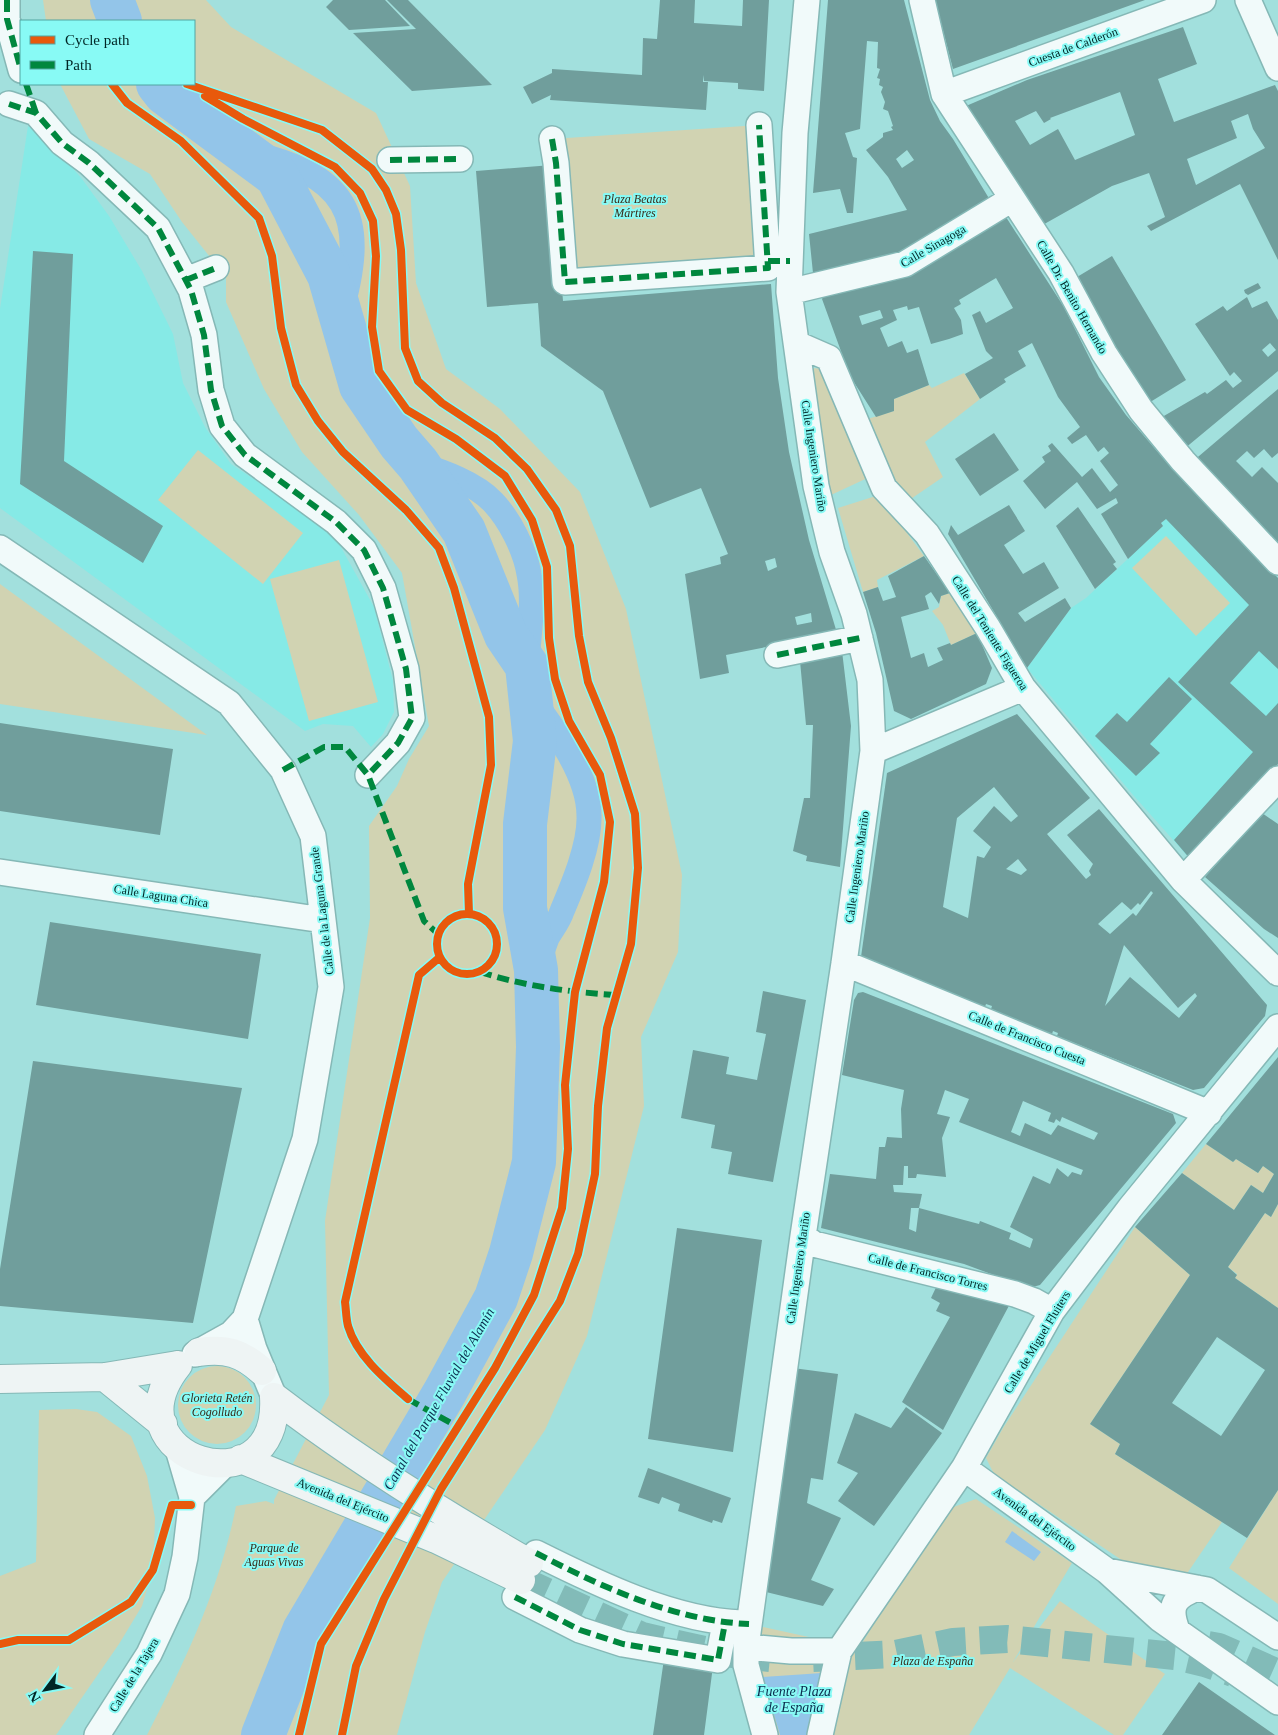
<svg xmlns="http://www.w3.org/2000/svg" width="1278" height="1735" font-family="Georgia,serif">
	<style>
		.built { fill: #86eae6 }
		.green { fill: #d1d3b2 }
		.water { fill: #93c5e9 }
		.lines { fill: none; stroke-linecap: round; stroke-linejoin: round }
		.canal { stroke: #93c5e9; stroke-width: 25 }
		.river { stroke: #93c5e9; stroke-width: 44 }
		.building { fill: #709e9c; fill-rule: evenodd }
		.secondary-tunnel { stroke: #82bbb8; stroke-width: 28; stroke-dasharray: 28 14; stroke-linecap: butt }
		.street-casing { stroke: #85b8b6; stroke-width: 28 }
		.secondary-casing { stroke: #85b8b6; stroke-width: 30 }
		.street { stroke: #f1fafa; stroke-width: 25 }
		.secondary { stroke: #eef4f4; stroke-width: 28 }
		.quiet { stroke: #00873e; stroke-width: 6; stroke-dasharray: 12 6; stroke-linecap: butt }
		.cycleway-casing { stroke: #88faf5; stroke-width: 11 }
		.cycleway { stroke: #e8590c; stroke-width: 8 }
		.labels { text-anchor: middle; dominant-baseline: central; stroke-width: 4; stroke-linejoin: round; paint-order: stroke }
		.street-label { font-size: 12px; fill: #002625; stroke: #88faf5 }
		.park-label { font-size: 12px; font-style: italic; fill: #392b19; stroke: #88faf5 }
		.water-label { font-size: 14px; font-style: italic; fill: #0b2c4d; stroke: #88faf5 }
	</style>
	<rect width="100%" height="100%" fill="#a2e0dd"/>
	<!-- built -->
	<path class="built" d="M28,126L51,143L82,179L109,216L142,271L173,334L183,383L205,427L231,464L311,517L338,542L374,607L393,681L394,712L383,734L371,747L353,726L323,724L305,731L0,508V309Z
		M1196,493L1278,578V762L1191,860L1134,796L1027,668L1071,608L1086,598L1163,526L1161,523Z"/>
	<!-- green -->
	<path class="green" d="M43,0H206L231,27L376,113L410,186L416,283L446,369L500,409L580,492L626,609L682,875L678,952L641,1037L644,1106L587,1336L545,1430L442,1582L425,1632L397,1735H147C185,1662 220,1588 236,1506L266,1501L274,1504V1500L329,1395L325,1221L370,918L369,826L397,786L409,759L429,726L402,573L359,515L302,452L264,389L226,302V277L182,222L150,174L89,139L60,84H194V21H46Z
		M759,125L768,268L565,282L552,139Z
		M810,368L829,369L876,474L831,495Z
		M964,373L980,399L925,442L943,477L902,505L864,420L894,411V399L929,385L932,388Z
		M198,450L303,533L263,584L158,500Z
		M879,495L924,556L877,580L878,587L863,592L838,508Z
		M1166,536L1230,603L1196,636L1132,568Z
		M339,560L378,702L309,721L270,579Z
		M0,584L207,735L0,704Z
		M950,593L977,633L951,645L943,625L932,611L939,607L941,596Z
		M1206,1144L1233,1162L1236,1159L1258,1173L1263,1166L1274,1174L1263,1193L1251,1185L1234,1210L1182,1173Z
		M1278,1204V1308L1235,1278L1237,1274L1228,1267L1265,1213L1271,1217Z
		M1135,1227L1190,1275L1090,1424L1120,1444L1115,1454L1222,1522L1186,1575L1132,1567L994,1474L986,1458L1003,1428Z
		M178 1405a39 39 0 1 1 78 0a39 39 0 1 1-78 0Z
		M76,1409L97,1412L131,1436L147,1476L155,1518L153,1570L142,1606L119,1644L56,1735H0V1576L36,1562L39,1410Z
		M1278,1490V1604L1229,1568Z
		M976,1499L1072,1563L1013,1662L1060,1601L1165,1674L1123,1735H1114L1010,1668L969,1735H761L749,1624L859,1648L945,1510Z"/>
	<!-- water -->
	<path class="water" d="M1012,1531L1041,1552L1034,1561L1005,1542Z
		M822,1673L811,1735H780L763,1677Z"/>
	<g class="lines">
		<!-- canal -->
		<path class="canal" d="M243,151C347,174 370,213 340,315
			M418,464C443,472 475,483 493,502C510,520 525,550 529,574C535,603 528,636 527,666
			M531,698C555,730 589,775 589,816C590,845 573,885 562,911C559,921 552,929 547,938C543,948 540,960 536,970"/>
		<!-- river -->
		<path class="river" d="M112,0L120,21
			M158,84L165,93L277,176L329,275L361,386L399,442L418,464L464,531L506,635L527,666L535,741L525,824V908L536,970L538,1047L534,1162L511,1253L496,1298L445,1392L304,1631L263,1735"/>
	</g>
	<!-- building -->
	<path class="building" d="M333,0H385L410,26L349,30L326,7Z
		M387,0H408L492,85L412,91L353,33L416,29Z
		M660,0H695L694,23L742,26L743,0H769L764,91L738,89V83L704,81L703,75V82H708L706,110L550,100L551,95L532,104L523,87L552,73V69L642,75L643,38L657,39Z
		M828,0H904L930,100L940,121L953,139L990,200L914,249L813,273L809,234L907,210L888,177L866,150L883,137V133L893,130L891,127L893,126L888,111L883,109L885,102L881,92L883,87L879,85L880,79L877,78L880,69L877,68L878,42L867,41L860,129L845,133L853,157L857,158L853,213H847L840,189L813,193ZM907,150L914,160L902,168L896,159Z
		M935,0H1145L953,69Z
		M1183,27L1197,64L1158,79L1174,122L1275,85L1278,91V260L1240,184L1151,231L1147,226L1165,217L1149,173L1112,186L1039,227L966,106L1027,80ZM1120,92L1135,135L1075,160L1058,129L1030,145L1015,121L1036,111L1044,123L1051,119L1050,118ZM1248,114L1253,129L1265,148L1196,185L1187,159L1237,138L1231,121Z
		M552,165L563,301L771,284L778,378L789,452L809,540L837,633L726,655L729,673L700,679L685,574L721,564L720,557L728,554L701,488L650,508L603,391L541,346L538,303L487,307L476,171ZM775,558L777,567L768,571L765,561ZM811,613L812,622L797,625L795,617Z
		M1004,214L1064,307L1099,377L1126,415L1169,465L1278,578V669L1259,651L1230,683L1266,716L1278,703V764L1191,860L1174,840L1253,752L1178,682L1249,605L1166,519L1161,523L1163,526L1128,559L1101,514L1118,503L1116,498L1097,509L1077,482L1045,509L1023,481L1045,462L1042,457L1051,451L1048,446L1052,443L1082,477L1092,468L1110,492L1118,485L1100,461L1109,453L1104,447L1098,452L1086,435L1072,444L1067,438L1080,427L1058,397L1032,343L1018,351L1026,366L1004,379L1006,382L980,399L965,374L993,358L986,351L972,315L980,311L986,323L1013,308L996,278L959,300L961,304L954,308L961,320L963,334L949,339L931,344L919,307L908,310L907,306L893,310L897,320L880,328L888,347L902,341L907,353L918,349L929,385L894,399V411L876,417L850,376L822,299L827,290ZM880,310L883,318L862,325L859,316Z
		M33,251L73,254L64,461L163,526L143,563L20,484Z
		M1112,256L1186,380L1147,404L1072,280Z
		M1258,283L1261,288L1248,295L1245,293L1244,290Z
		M1247,297L1252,308L1267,301L1278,320V371L1184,449L1157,420L1205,392L1207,394L1226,380L1233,388L1242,381L1234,372L1230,376L1195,324L1223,306L1227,311ZM1270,343L1276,350L1268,357L1262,350Z
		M1278,389V453L1272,458L1264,449L1254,458L1247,451L1236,461L1252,477L1262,467L1278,483V551L1192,462Z
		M994,433L1019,470L980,496L955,459Z
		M1009,505L1025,531L1004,545L1023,574L1044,562L1059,588L1018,613L1025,622L1065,598L1071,608L1027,668L948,534L951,525L958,535Z
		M1078,507L1116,562L1113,564L1117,569L1095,589L1056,526Z
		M924,556L950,593L941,596L939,604L931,592L925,596L929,609L901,617L911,658L924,653L928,667L943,660L937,648L950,643L951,645L977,633L992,668L986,684L911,719L894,711L876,633L863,592L878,587L883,601L896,597L888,576Z
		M842,651L851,726L840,867L806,861L807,856L793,851L804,798H810L813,725H806L800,661Z
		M1169,677L1192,699L1150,744L1160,753L1136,776L1095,736L1117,713L1127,722Z
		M1017,714L1090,798L1047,834L1086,879L1091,875L1089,871L1093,864L1067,835L1099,809L1267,1005L1265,1016L1204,1088L1193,1090L1057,1036L1058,1033L1053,1031L1052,1034L991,1009L992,1006L986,1004L985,1007L861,957L887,773ZM994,787L1018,816L1011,822L994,806L973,831L991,847L984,858L977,856L968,918L943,907L957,818ZM1018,859L1027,870L1021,875L1006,869ZM1151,891L1153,893L1136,916L1133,913L1110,934L1098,924L1122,902L1131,910L1138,903L1140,905ZM1124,945L1178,1008L1195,993L1197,996L1179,1018L1130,977L1105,1006Z
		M0,723L173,749L160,835L0,811Z
		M1262,813L1278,824V938L1264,929L1205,877Z
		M50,922L261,954L248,1039L36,1005Z
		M763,991L806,1000L773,1182L728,1174L732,1152L711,1148L715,1125L681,1118L693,1050L729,1057L726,1074L757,1080L766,1034L756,1032Z
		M863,992L1173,1114L1176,1123L1040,1285L1029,1288L964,1264L821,1228L830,1174L876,1179L879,1147H885L887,1137L902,1138L901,1109L904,1090L842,1075L854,1000L858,993ZM945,1090L969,1099L959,1122L1083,1170L1081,1175L1072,1172L1068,1177L1057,1168L1050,1184L1033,1176L1010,1227L1033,1239L1030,1248L1009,1239L1011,1233L980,1221L979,1224L919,1208L916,1232L909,1229L911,1208H919L922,1194L894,1192L893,1185H903L904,1166H908V1178H916L917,1174L946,1177L942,1138L950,1117L937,1114ZM1023,1101L1051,1113L1048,1121L1054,1123L1056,1119L1060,1122L1062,1117L1098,1133L1094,1140L1058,1125L1051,1135L1025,1123L1020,1136L1011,1132Z
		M1278,1057V1204L1271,1217L1265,1213L1228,1267L1237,1275L1235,1278L1278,1308V1490L1247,1538L1115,1454L1120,1444L1090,1424L1190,1275L1135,1227L1182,1173L1234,1210L1251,1185L1263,1193L1274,1174L1263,1166L1258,1173L1236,1159L1233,1162L1206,1144ZM1217,1337L1265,1370L1221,1436L1172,1403Z
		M33,1061L242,1088L193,1323L0,1306V1269Z
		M677,1228L762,1240L733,1452L648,1439Z
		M940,1279L1012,1300L943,1430L902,1402L950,1317L936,1311L940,1303L931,1298Z
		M793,1368L838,1374L823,1480L811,1478L807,1503L841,1518L811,1580L834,1589L823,1606L762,1591Z
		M906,1407L942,1433L874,1526L838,1501L858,1473L837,1463L855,1413L891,1428Z
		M648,1468L731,1498L722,1523L713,1520L712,1523L678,1511L680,1504L662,1497L659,1504L638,1497Z
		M664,1659L713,1666L704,1735H653Z
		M1199,1682L1275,1735H1162Z"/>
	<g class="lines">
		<!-- secondary-tunnel -->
		<path class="secondary-tunnel" d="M521,1580L642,1636L713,1652L770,1658
			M1208,1645L1219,1647L1278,1673
			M813,1658L896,1654L953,1642L1007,1639L1175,1656L1205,1663L1233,1673"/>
		<!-- street casing -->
		<g class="street-casing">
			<path id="street" d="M7,0V19L21,70
				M922,0L944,94L1061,273L1104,353L1141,410L1183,461L1278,562
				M1248,0L1278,68
				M944,94L1203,0
				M9,104L36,113L62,143L89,163L158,228L191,290L204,335L211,390L222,426L245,455L336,522L364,550L383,588L406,669L412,718L398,743L368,775
				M552,139L556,163L565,282L768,268L759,125
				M390,160L460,159
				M186,280L216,268
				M789,292L905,264L1012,199
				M797,344L829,358L884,488L927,534L988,628L1023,688L1183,880L1278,973
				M0,548L229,703L283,770L313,836L331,987L305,1139L245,1319L231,1334L195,1354
				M777,655L860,638
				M873,751L1023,688
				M0,872L323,920
				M1183,880L1278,779
				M844,963L1209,1113
				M803,1236L814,1244L1015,1294L1034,1301L1052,1311
				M245,1319L254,1349L274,1397
				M964,1468L1107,1571L1160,1619L1278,1702
				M192,1497L225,1464
				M536,1553C596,1583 674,1621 742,1623
				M1107,1571L1207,1590L1278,1637
				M515,1597L580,1630L623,1644L718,1660L725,1623
				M1177,1630C1168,1606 1174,1597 1197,1588
				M746,1647L791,1651H839
				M97,1735L149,1654L177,1594L185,1557L192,1497L178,1449
				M765,1735L746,1665V1647L803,1236L844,963L873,751L870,680L854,614L832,552L816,486L789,292L795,133L807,0
				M820,1735L839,1651L964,1468L1052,1311L1130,1208L1278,1027"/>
		</g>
		<!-- secondary casing -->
		<g class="secondary-casing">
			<path id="secondary" d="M199,1352C226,1348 242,1353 262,1371
				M178,1365C103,1459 281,1514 274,1397
				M105,1377L163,1424
				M0,1379L105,1377L178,1365
				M274,1397C355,1459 440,1512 529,1563
				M241,1459L436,1539L521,1580"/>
		</g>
		<!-- street -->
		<use href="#street" class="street"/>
		<!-- secondary -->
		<use href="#secondary" class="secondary"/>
		<!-- quiet -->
		<path class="quiet" d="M7,0V19L21,70
			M26,84L36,113
			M9,104L36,113L62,143L89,163L158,228L191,290L204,335L211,390L222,426L245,455L336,522L364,550L383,588L406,669L412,718L398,743L368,775
			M552,139L556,163L565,282L768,268L759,125
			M390,160L460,159
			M768,261H790
			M186,280L216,268
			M777,655L860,638
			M283,770L324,747H345L368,775L424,921L438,934
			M480,972C524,986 569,992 615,995
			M408,1399L458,1427
			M536,1553C602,1587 675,1621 749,1624
			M515,1597L580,1630L623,1644L718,1660L725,1623"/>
		<!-- cycleway casing -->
		<g class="cycleway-casing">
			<path id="cycleway" d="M112,84L127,103L181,141L259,218L272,256L281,328L296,385L318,421L343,452L406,510L439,548L454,588L489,717L491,765L468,884L469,914
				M187,84L322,130L372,169L386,190L396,214L401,250L405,348L418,381L442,403L495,438L527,469L556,510L570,546L579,636L588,682L611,738L635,814L638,868L631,944L607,1028L598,1106L595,1174L578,1254L560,1301L441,1489L384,1599L356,1666L342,1735
				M205,96L243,119L335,167L360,193L373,221L376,256L372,327L379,371L407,410L456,439L505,476L532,520L547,567L549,638L555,679L569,721L600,775L610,822L604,882L575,992L565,1085L568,1149L562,1208L534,1295L495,1368L321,1644L299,1735
				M437 944a30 30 0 1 1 60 0a30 30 0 1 1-60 0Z
				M408,1399C385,1379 357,1356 348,1326C346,1318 346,1309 345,1302L419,975L440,957
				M0,1644L18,1640H69L131,1602L153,1570L172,1505H191"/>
		</g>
		<!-- cycleway -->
		<use href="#cycleway" class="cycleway"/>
	</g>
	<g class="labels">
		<!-- street labels -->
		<g class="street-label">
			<text transform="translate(1073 47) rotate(-20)">Cuesta de Calderón</text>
			<text transform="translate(933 246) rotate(-30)">Calle Sinagoga</text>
			<text transform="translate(1072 297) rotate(60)">Calle Dr. Benito Hernando</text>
			<text transform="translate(814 456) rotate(81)">Calle Ingeniero Mariño</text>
			<text transform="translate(990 633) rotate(58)">Calle del Teniente Figueroa</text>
			<text transform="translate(857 867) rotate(-82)">Calle Ingeniero Mariño</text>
			<text transform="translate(161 896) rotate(9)">Calle Laguna Chica</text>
			<text transform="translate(322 911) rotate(-97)">Calle de la Laguna Grande</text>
			<text transform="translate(1027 1038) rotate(22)">Calle de Francisco Cuesta</text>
			<text transform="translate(798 1268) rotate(-82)">Calle Ingeniero Mariño</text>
			<text transform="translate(928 1272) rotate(14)">Calle de Francisco Torres</text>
			<text transform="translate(1037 1342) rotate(-59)">Calle de Miguel Fluiters</text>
			<text transform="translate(343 1500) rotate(22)">Avenida del Ejército</text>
			<text transform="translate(1035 1519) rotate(36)">Avenida del Ejército</text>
			<text transform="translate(134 1675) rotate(-59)">Calle de la Tajera</text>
		</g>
		<!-- park labels -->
		<g class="park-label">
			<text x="635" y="199">Plaza Beatas<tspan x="635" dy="14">Mártires</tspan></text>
			<text x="217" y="1398">Glorieta Retén<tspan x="217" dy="14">Cogolludo</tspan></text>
			<text x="274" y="1548">Parque de<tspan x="274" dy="14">Aguas Vivas</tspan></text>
			<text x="933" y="1661">Plaza de España</text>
		</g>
		<!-- water labels -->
		<g class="water-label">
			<text transform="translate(439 1399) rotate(-60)">Canal del Parque Fluvial del Alamín</text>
			<text x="794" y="1691">Fuente Plaza<tspan x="794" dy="16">de España</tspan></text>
		</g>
	</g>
	<!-- legend -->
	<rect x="20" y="20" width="175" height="65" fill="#88faf5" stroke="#52a5a2"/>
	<rect x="30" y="36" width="25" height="8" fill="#e8590c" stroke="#52a5a2"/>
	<text x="65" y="45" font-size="15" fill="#002625">Cycle path</text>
	<rect x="30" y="61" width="25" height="8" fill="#00873e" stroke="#52a5a2"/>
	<text x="65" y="70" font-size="15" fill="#002625">Path</text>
	<!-- north arrow -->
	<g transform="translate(45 1690) rotate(238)" stroke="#88faf5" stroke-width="4" paint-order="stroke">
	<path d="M0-4L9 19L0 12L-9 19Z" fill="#002625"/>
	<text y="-8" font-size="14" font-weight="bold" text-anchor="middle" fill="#002625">N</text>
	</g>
</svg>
